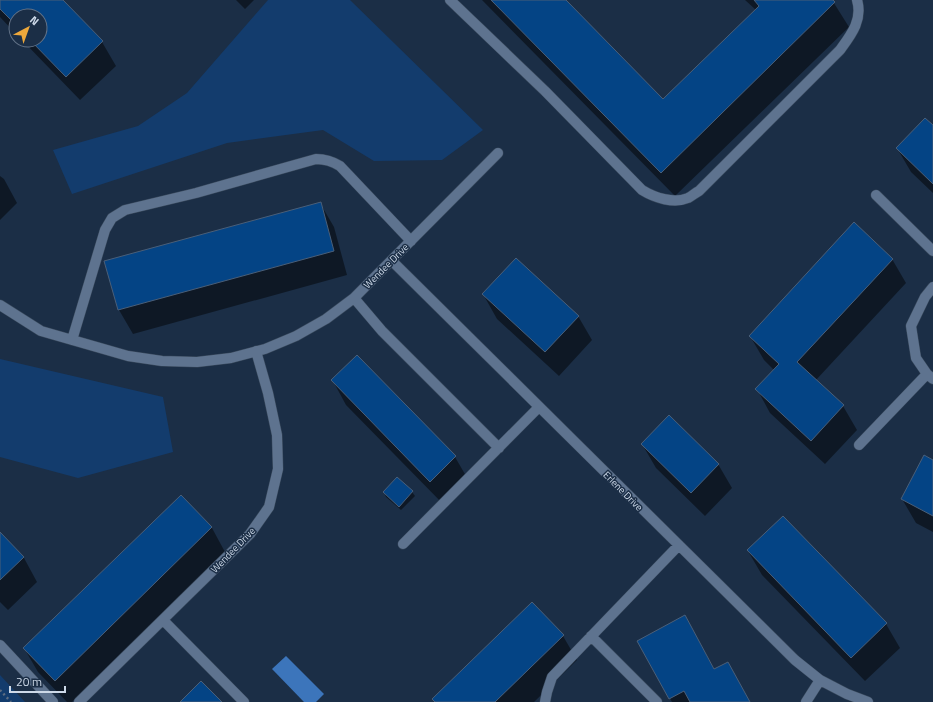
<svg xmlns="http://www.w3.org/2000/svg" width="933" height="702" font-family="'Titillium Web',sans-serif">
	<style>
		.green { fill: #133c6d }
		.water { fill: #3c75bb }
		.shadow { fill: #0007 }
		.building { fill: #044485; stroke: #4a5f79 }
		.lines { fill: none; stroke-linecap: round; stroke-linejoin: round }
		.minor-casing { stroke: #39495c; stroke-width: 11 }
		.path { stroke: #5d6d82; stroke-width: 2.5; stroke-dasharray: 2 3; stroke-linecap: butt }
		.minor { stroke: #5e738f; stroke-width: 10 }
		.labels { text-anchor: middle; dominant-baseline: central; stroke-width: 3; stroke-linejoin: round; paint-order: stroke }
		.street-label { font-size: 10px; fill: #cdd9e8; stroke: #1b2e46 }
	</style>
	<rect width="100%" height="100%" fill="#1b2e46"/>
	<!-- green -->
	<path class="green" d="M268,0H350L483,130L442,160L374,161L323,130L227,143L72,194L53,150L138,126L187,93Z
		M0,359L163,397L173,452L78,478L0,457Z
		M0,675L25,702H0Z"/>
	<!-- water -->
	<path class="water" d="M286,656L324,694L316,702H304L272,669Z"/>
	<!-- shadow -->
	<path class="shadow" d="M0,0H62L102,42L116,66L80,100L22,40H40V16H16V34L0,17Z
		M236,0H254L245,9Z
		M482,0H564L663,101L756,10L745,0H832L849,27L675,196Z
		M933,127V193L911,172L897,148Z
		M0,176L4,179L17,203L0,220Z
		M320,203L334,227L347,275L133,334L119,310Z
		M892,259L906,283L816,380L843,406L857,430L825,464L770,413L757,389L774,370L764,360L750,336Z
		M483,294L578,316L592,340L559,376L497,319Z
		M333,381L455,457L469,481L444,505L346,405Z
		M642,444L718,464L732,488L705,516L656,468Z
		M933,461V532L916,523L902,499Z
		M397,478L412,492L415,496L401,510L386,497L384,492Z
		M181,496L212,528L225,552L72,702H67L38,672L24,648Z
		M0,533L24,558L37,582L8,610L0,602Z
		M748,551L886,624L900,648L865,681L762,575Z
		M532,603L563,636L577,660L534,702H435L433,699Z
		M698,640L715,670L749,702H672L638,642Z"/>
	<!-- building -->
	<path class="building" d="M0,0H63L103,41L66,77L30,40H40V16H16V25L0,9Z
		M491,0H566L663,99L759,6L754,0H833L835,2L661,173Z
		M925,118L933,125V184L896,148Z
		M321,202L334,251L118,310L104,261Z
		M854,222L893,259L797,362L844,405L811,441L755,389L779,364L749,336Z
		M516,258L579,316L545,352L482,294Z
		M357,355L456,456L430,482L331,380Z
		M669,415L719,464L691,493L641,444Z
		M924,455L933,460V516L901,499Z
		M397,477L413,491L399,507L383,492Z
		M181,495L212,527L55,681L23,648Z
		M783,516L887,623L851,658L747,550Z
		M0,532L24,557L0,580Z
		M532,602L564,635L495,702H435L432,699Z
		M685,615L714,669L728,662L750,702H690L684,691L669,699L637,641Z
		M201,681L222,702H180Z"/>
	<g class="lines">
		<!-- minor casing -->
		<g class="minor-casing">
			<path id="minor" d="M450,0L545,91L642,190C655,198 674,204 688,198C692,196 695,193 699,191L840,50C851,35 863,20 857,0
				M876,195L933,251
				M392,261L795,660L820,680L847,694L868,702
				M933,287L925,297L911,326L916,358L927,374L933,379
				M354,298L382,331L499,448
				M0,305L41,331L128,356L162,361L197,362L231,358L265,349L296,336L326,319L354,298L498,153
				M72,340L105,230L112,218L125,210L196,193L316,159C326,159 332,161 340,166L411,241
				M859,445L927,374
				M403,544L539,407
				M163,620L244,702
				M591,636L657,702
				M0,645L53,702
				M79,702L250,534L269,507L278,469L277,435L268,393L256,351
				M545,702L547,692L552,677L679,545
				M806,702L820,680"/>
		</g>
		<!-- path -->
		<path class="path" d="M0,690L11,702"/>
		<!-- minor -->
		<use href="#minor" class="minor"/>
	</g>
	<g class="labels">
		<!-- street labels -->
		<g class="street-label">
			<text transform="translate(386 266) rotate(-45)">Wendee Drive</text>
			<text transform="translate(623 491) rotate(45)">Erlene Drive</text>
			<text transform="translate(233 550) rotate(-46)">Wendee Drive</text>
		</g>
	</g>
	<!-- north arrow -->
	<g transform="translate(28 28) rotate(41)"><circle r="19" fill="#1b2e46" stroke="#627287"/>
	<path d="M0-3L7 15L0 10L-7 15Z" fill="#eda83b"/>
	<text y="-6" font-size="11" font-weight="bold" text-anchor="middle" fill="#cdd9e8">N</text>
	</g>
	<!-- scale -->
	<path d="M10 686v6h55v-6" fill="none" stroke="#cdd9e8" stroke-width="2"/>
	<text x="16" y="686" font-size="12" fill="#cdd9e8" stroke="#1b2e46" stroke-width="3" paint-order="stroke">20 m</text>
</svg>
